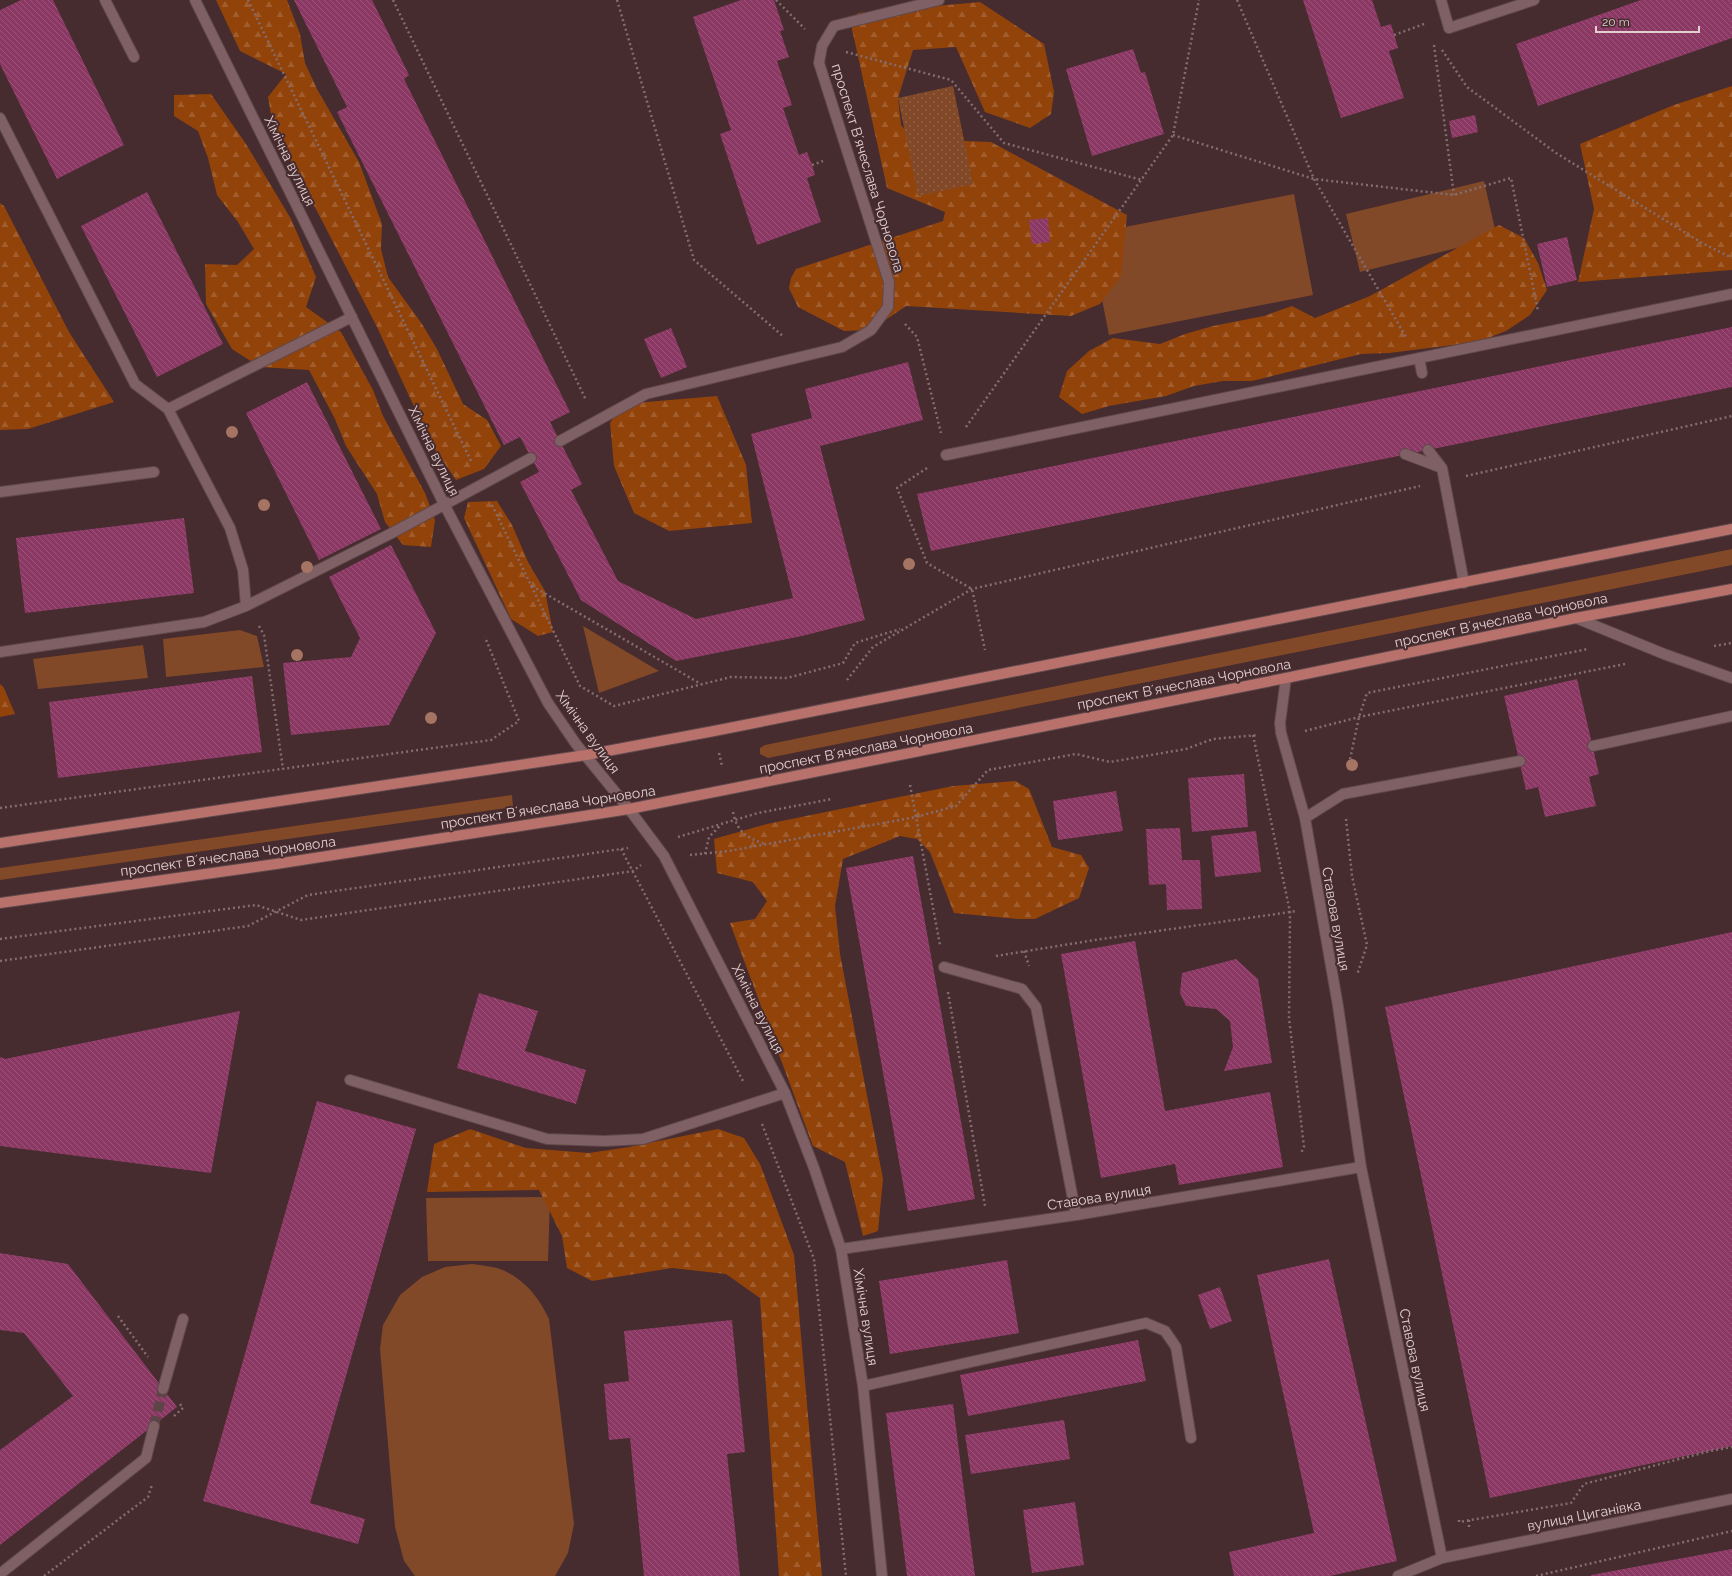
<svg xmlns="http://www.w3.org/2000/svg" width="1732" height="1576" font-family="Raleway,sans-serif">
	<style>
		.grass { fill: #814928 }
		.forest { fill: url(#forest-firs) }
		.park { fill: url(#park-dots) }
		.building { fill: url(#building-back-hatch) }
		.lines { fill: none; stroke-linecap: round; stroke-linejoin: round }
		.street-tunnel { stroke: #5d4447; stroke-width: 10; stroke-dasharray: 10 5; stroke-linecap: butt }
		.lane-casing { stroke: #5f484b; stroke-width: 12 }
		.street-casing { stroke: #5f484b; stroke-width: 12 }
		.secondary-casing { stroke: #5f484b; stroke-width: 12 }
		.primary-casing { stroke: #5f484b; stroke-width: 12 }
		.path { stroke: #846d70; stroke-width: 2.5; stroke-dasharray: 2 3; stroke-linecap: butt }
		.lane { stroke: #7f6064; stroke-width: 10 }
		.street { stroke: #7f6064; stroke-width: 10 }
		.secondary { stroke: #7f6064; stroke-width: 10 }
		.primary { stroke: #b8726b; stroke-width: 10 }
		.tree { fill: #a57462 }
		.labels { text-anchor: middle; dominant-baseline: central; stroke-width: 4; stroke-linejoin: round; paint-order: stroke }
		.street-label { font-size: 14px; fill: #e1cfd1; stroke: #462b2f }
	</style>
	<defs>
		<pattern id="forest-firs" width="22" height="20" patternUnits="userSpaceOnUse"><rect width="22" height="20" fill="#92430a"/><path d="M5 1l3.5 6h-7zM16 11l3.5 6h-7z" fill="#a15d2d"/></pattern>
		<pattern id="park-dots" width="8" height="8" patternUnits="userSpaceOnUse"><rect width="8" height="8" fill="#814928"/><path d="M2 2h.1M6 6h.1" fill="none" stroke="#936246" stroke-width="1.8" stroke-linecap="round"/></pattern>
		<pattern id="building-back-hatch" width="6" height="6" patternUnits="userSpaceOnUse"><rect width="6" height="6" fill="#8b3964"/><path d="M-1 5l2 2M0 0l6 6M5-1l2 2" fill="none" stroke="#9b5579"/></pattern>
	</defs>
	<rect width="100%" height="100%" fill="#462b2f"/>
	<!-- grass -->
	<path class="grass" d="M1484,181L1497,238L1360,272L1346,214Z
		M1294,194L1313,295L1109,335L1089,234Z
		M1732,549V565L768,758L760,754V748L765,745Z
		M583,626L659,671L599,693Z
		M240,630L257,636L264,667L166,677L163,639Z
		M143,645L148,678L38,689L33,659Z
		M512,795L513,807L0,880V868Z
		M550,1197L548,1261H428L426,1198Z
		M472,1264C480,1265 489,1266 497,1268C522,1276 538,1296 549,1319L574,1524L568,1553L555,1576H415L404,1561L395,1527L380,1349L383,1325L400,1295L422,1277L445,1267Z"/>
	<!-- forest -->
	<path class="forest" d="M216,0H287L300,34L305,63L317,89L359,162L382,224L381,249L388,277L422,324L437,349L463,404L487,420L501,446L484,469L456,480L432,445L377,327L273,126L268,97L286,74L240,51Z
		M980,2L1044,44L1054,92L1051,114L1030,128L985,112L956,47L913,50L898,98L901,125L913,139L991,142L1127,215L1121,276L1100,304L1071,316L906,306L871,330L844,331L798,307L789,288L791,278L796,269L943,221L945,212L887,188L850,20L858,13Z
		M1732,86V270L1578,282L1594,209L1580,144L1674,105Z
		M211,94L246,144L291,219L316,277L306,307L341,332L373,390L383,416L425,493L435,520L431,547L403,545L385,522L377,494L346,446L335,419L309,370L260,367L232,349L206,304L205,264L237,265L254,249L238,222L217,195L208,158L198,131L174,116V95Z
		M0,203L4,206L69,332L114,402L28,429L0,430Z
		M1499,225L1524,238L1538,263L1547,290L1530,315L1506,331L1478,342L1389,353L1361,354L1252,381H1223L1194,386L1166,396L1109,406L1082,414L1059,397L1067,371L1089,351L1113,338L1160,344L1185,334L1213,326L1264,316L1292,306L1315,318L1370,296Z
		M717,396L746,465L752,523L669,531L634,513L614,466L610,423L623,404Z
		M497,501L512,525L528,562L545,591L553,632L538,636L511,619L464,518L468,502Z
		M0,684L4,688L15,714L0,717Z
		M1015,781L1029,789L1052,847L1081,855L1089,868L1079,898L1035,919H1018L954,913L930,852L917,839L900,836L843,859L835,906L840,954L883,1179L878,1231L863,1236L845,1162L813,1146L730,923L755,919L767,901L753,882L717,873L714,839L767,824L953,786Z
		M470,1129L526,1148L589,1153L629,1147L718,1129L744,1138L760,1164L794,1255L822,1576H779L760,1298L726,1274L672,1268L592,1281L567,1268L562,1236L539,1190L427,1192L434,1144Z"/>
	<!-- park -->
	<path class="park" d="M953,86L973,184L918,196L898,98Z"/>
	<!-- building -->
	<path class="building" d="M21,0H53L124,145L57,179L0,64V10Z
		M294,0H372L409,75L404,79L570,412L550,422L582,484L571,490L618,581L696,619L793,598L751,434L812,418L805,389L908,362L923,420L820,446L865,620L802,636L676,661L581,600L520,482L539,472L520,437L504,445L337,112L347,107Z
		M741,0H774L784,30L780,31L789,57L777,61L792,105L783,108L799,155L807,152L812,165L815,175L807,178L821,222L757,245L720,134L731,130L693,17Z
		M1303,0H1372L1381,27L1391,24L1398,48L1389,51L1404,98L1341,118Z
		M1641,0H1732V38L1538,106L1516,44Z
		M1133,49L1141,73L1145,72L1164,134L1092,156L1066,69Z
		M1475,115L1478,132L1452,138L1449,121Z
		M147,192L223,344L157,377L81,226Z
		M1048,218L1050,242L1032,244L1029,220Z
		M1567,237L1577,280L1547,287L1537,244Z
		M1732,327V387L1428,450L931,551L917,494Z
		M671,328L687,367L661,378L644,339Z
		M307,382L381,529L319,560L246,413Z
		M184,518L194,593L25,613L16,538Z
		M391,545L436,633L389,725L291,735L283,663L351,657L360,638L329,577Z
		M252,676L262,752L58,778L49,702Z
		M1577,679L1599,774L1589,777L1596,806L1545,817L1538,787L1526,790L1504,696Z
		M1244,774L1248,827L1192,832L1188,778Z
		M1116,791L1123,831L1058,840L1053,801Z
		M1180,828L1182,860H1200L1202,909L1167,910L1166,884L1149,885L1146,829Z
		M1256,831L1261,872L1215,877L1211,836Z
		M913,856L975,1199L908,1211L846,868Z
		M1732,932V1446L1490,1498L1385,1007Z
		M1135,941L1165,1111L1270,1092L1283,1167L1179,1185L1175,1164L1101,1178L1061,954Z
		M1236,959L1258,979L1272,1063L1224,1071L1233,1047L1230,1021L1216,1009L1186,1006L1180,993L1182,973Z
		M479,993L538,1011L525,1051L586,1070L576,1104L457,1068Z
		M240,1011L211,1173L0,1146V1057L5,1059Z
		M317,1101L416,1129L310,1503L365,1519L358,1544L203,1501Z
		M0,1253L68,1264L177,1407L0,1545V1450L73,1396L24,1333L0,1330Z
		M1329,1259L1397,1561L1330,1576H1234L1229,1552L1314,1533L1257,1275Z
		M1007,1260L1019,1333L890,1354L879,1281Z
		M1220,1287L1232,1321L1210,1329L1198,1295Z
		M732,1320L745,1452L727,1454L740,1576H644L630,1438L609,1440L604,1384L629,1381L624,1331Z
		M1138,1340L1146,1381L968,1416L960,1375Z
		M953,1404L975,1576H907L886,1413Z
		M1064,1420L1070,1459L971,1474L965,1435Z
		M1075,1502L1084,1565L1032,1573L1023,1510Z
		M1732,1549V1576H1591V1575Z"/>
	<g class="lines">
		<!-- street-tunnel -->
		<path class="street-tunnel" d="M154,1426L163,1389"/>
		<!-- lane casing -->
		<g class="lane-casing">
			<path id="lane" d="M105,0L134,57
				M1449,28L1534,0
				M0,118L135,384L168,409L230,528L243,570L246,606L204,622L0,652
				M1419,358L1422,373
				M168,409L352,317
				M560,441L646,394L842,347L871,330L888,307L889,282L819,63L822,46L834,26L939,0
				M1428,450L1442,468L1464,583
				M1405,454L1442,468
				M946,455L1732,294
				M0,492L154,472
				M246,606L390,534L531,458
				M1576,618L1664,654L1732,678
				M1593,746L1732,716
				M1305,818L1343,794L1520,761
				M944,967L1022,989L1036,1007L1076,1215
				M350,1080L547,1139L605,1141L643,1139L785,1093
				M863,1386L1146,1323L1165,1331L1176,1347L1191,1438
				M1398,1576L1442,1558"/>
		</g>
		<!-- street casing -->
		<g class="street-casing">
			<path id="street" d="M1441,0L1449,28
				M1286,678L1280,723L1281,733L1305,818L1338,1006L1361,1167L1442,1558L1732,1499
				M841,1249L1076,1215L1361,1167
				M163,1389L183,1319
				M0,1574L146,1458L154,1426"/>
		</g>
		<!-- secondary casing -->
		<g class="secondary-casing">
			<path id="secondary" d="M195,0L444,504L548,703L576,744L629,809L664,856L785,1093L814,1168L841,1249L863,1386L882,1576"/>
		</g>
		<!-- primary casing -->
		<g class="primary-casing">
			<path id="primary" d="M0,843L586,755L714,731L1732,529
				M0,903L276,864L629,809L1286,678L1576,618L1732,589"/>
		</g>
		<!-- path -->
		<path class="path" d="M248,0L472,463
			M393,0L586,400
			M617,0L694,260L784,337
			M776,0L805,29
			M1237,0L1314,179L1406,337
			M1394,35L1424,24
			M1434,45L1454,195
			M1442,50L1467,87L1556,153L1702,243L1732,258
			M846,52L951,80L1004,143L1142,180
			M1173,135L1314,179L1454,195L1511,178L1538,311
			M812,165L823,161
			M905,324L917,337L941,433
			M966,427L1173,135L1199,0
			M927,468L897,488L927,563L972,589L985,650
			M1466,476L1732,416
			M492,505L580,686L614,706L731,677L787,678L843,663L855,643L900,629
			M532,586L701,684
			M259,626L264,635L283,769
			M1714,646L1732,643
			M847,680L873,647L972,589L1420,486
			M1305,731L1359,717L1625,664
			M1253,735L1290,912L1289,1018L1304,1147L1301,1153
			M719,753L722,766
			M1348,769L1359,717L1367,693L1588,649
			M910,785L940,945
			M0,808L491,740L519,721L485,637
			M733,812C737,832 747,838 765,844
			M1346,819L1352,876L1367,945L1357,975
			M678,837L758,813L832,799
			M621,849L744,1083
			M705,854L709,837L721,825
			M690,855L729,851L916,817L956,806L988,770L1076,754L1110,762L1186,749L1213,739L1258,735
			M0,939L256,905L301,920L633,871L641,865
			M1024,951L1029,966
			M996,956L1095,940L1297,911
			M0,961L248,926L308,895L628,848
			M948,992L985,1206
			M762,1124L814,1259L846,1576
			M118,1316L148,1357
			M174,1416L183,1408L180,1404
			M1459,1520V1522L1571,1503L1584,1484L1710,1451L1732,1447
			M1469,1520V1530
			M44,1576L148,1497L152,1485
			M1536,1576L1732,1531"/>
		<!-- lane -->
		<use href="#lane" class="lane"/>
		<!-- street -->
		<use href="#street" class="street"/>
		<!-- secondary -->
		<use href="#secondary" class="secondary"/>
		<!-- primary -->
		<use href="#primary" class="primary"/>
	</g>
	<!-- trees -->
	<g class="tree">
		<circle cx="232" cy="432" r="6"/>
		<circle cx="264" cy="505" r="6"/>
		<circle cx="909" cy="564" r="6"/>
		<circle cx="307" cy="567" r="6"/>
		<circle cx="297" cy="655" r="6"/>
		<circle cx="431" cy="718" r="6"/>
		<circle cx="1352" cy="765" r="6"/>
	</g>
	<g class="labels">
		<!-- street labels -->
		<g class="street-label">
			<text transform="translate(290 161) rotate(64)">Хімічна вулиця</text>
			<text transform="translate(868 168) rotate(73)">проспект Вʼячеслава Чорновола</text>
			<text transform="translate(434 451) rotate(64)">Хімічна вулиця</text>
			<text transform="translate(1501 620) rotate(-12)">проспект Вʼячеслава Чорновола</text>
			<text transform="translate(1184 684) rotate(-11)">проспект Вʼячеслава Чорновола</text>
			<text transform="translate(588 732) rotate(54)">Хімічна вулиця</text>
			<text transform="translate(866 748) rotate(-11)">проспект Вʼячеслава Чорновола</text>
			<text transform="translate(548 807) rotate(-9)">проспект Вʼячеслава Чорновола</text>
			<text transform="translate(228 856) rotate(-8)">проспект Вʼячеслава Чорновола</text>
			<text transform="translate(1336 919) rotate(80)">Ставова вулиця</text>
			<text transform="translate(758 1009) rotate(63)">Хімічна вулиця</text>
			<text transform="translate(1099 1197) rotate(-9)">Ставова вулиця</text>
			<text transform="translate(866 1317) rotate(81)">Хімічна вулиця</text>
			<text transform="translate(1415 1360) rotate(78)">Ставова вулиця</text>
			<text transform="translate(1584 1515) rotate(-11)">вулиця Циганівка</text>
		</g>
	</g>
	<!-- scale -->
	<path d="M1596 26v6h103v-6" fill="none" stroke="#e1cfd1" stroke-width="2"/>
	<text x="1602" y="26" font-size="12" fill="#e1cfd1" stroke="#462b2f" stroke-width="3" paint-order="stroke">20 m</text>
</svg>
